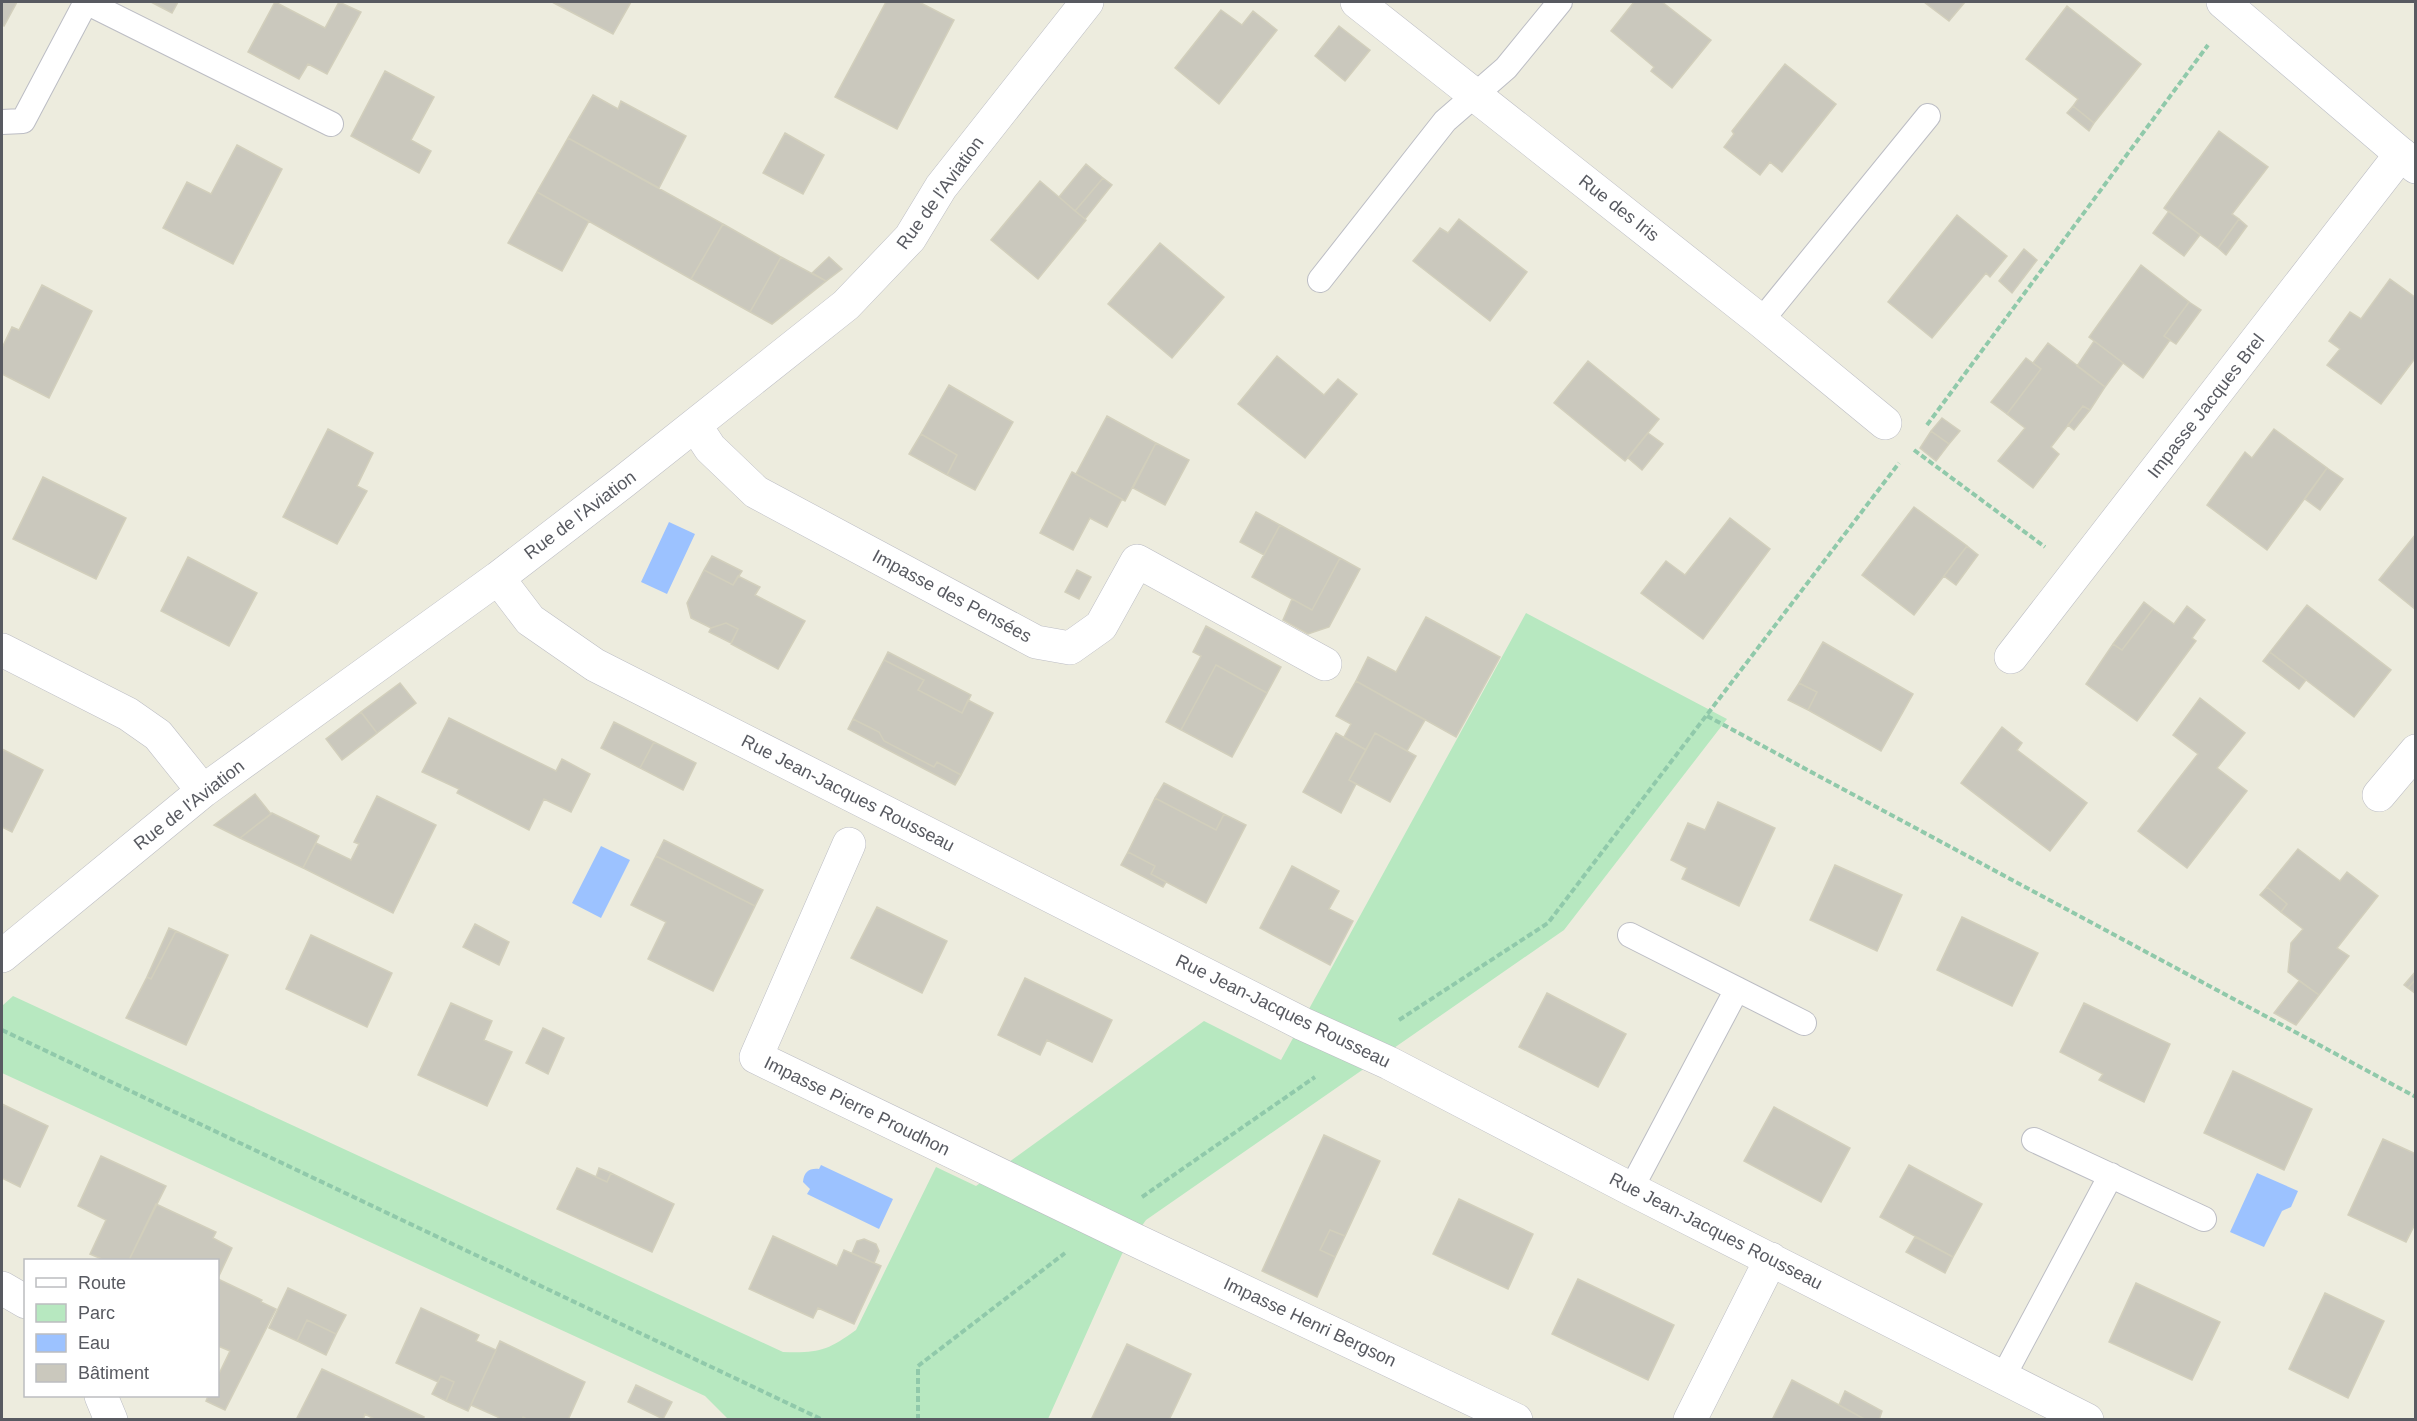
<svg xmlns="http://www.w3.org/2000/svg" width="2417" height="1421" font-family="Arial,sans-serif">
	<style>
		.green { fill: #b7e8c0 }
		.water { fill: #9cc2ff }
		.building { fill: #cac8bd; stroke: #d2cfbc; stroke-width: 1.5 }
		.lines { fill: none; stroke-linecap: round; stroke-linejoin: round }
		.lane-casing { stroke: #bcbdc4; stroke-width: 26 }
		.street-casing { stroke: #bcbdc4; stroke-width: 34 }
		.secondary-casing { stroke: #bbbec7; stroke-width: 34 }
		.path { stroke: #90c9aa; stroke-width: 4; stroke-dasharray: 6 3; stroke-linecap: butt }
		.lane { stroke: #fff; stroke-width: 24 }
		.street { stroke: #fff; stroke-width: 33 }
		.secondary { stroke: #fff; stroke-width: 33 }
		.labels { text-anchor: middle; dominant-baseline: central; stroke-width: 5; stroke-linejoin: round; paint-order: stroke }
		.street-label { font-size: 18px; fill: #585a61; stroke: #fff }
	</style>
	<rect width="100%" height="100%" fill="#edecde"/>
	<!-- green -->
	<path class="green" d="M1526,613L1727,719L1564,930L1146,1220L1122,1254L1048,1419H728L705,1396L2,1073V1006L13,996L783,1352C819,1353 827,1351 856,1330L936,1167L976,1186L1204,1021L1281,1060Z"/>
	<!-- water -->
	<path class="water" d="M669,522L695,534L667,594L641,582Z
		M601,846L630,860L601,918L572,903Z
		M821,1165L893,1199L879,1229L807,1194L810,1189L803,1182C804,1172 809,1168 819,1169Z
		M2257,1173L2298,1191L2291,1207L2282,1211L2264,1247L2230,1232Z"/>
	<!-- building -->
	<path class="building" d="M2,2H17L4,26L2,25Z
		M151,2H178L172,13Z
		M275,2L325,28L339,2L361,12L327,74L308,64L299,79L248,52Z
		M552,2H631L613,34Z
		M886,2H919L954,20L897,129L835,97Z
		M1634,2H1662L1711,40L1672,88L1651,71L1654,67L1611,31Z
		M1924,2H1965L1949,21Z
		M2067,6L2141,64L2094,123L2073,106L2078,99L2026,59Z
		M1221,10L1242,25L1253,11L1277,30L1219,104L1175,68Z
		M1339,26L1370,50L1345,81L1315,56Z
		M1785,64L1836,104L1782,172L1770,162L1760,175L1724,147L1734,134L1732,131Z
		M385,71L434,97L411,140L431,151L419,173L351,136Z
		M593,95L618,109L621,101L686,136L659,188L568,138Z
		M2073,106L2094,123L2089,131L2067,113Z
		M2219,131L2268,167L2232,214L2239,219L2218,248L2164,208Z
		M785,133L824,155L803,194L763,173Z
		M568,138L723,224L691,279L537,192Z
		M237,145L282,169L233,264L163,228L187,182L211,194Z
		M1086,164L1103,178L1075,211L1059,197Z
		M1103,178L1112,185L1085,219L1075,211Z
		M1040,181L1086,220L1038,279L991,240Z
		M537,192L589,221L562,271L508,243Z
		M2169,211L2200,235L2184,256L2153,233Z
		M1957,215L2007,256L1990,277L1986,273L1932,338L1888,302Z
		M1459,219L1527,272L1490,321L1413,261L1440,228L1448,233Z
		M2239,219L2247,226L2226,255L2218,248Z
		M723,224L781,257L750,312L691,279Z
		M1160,243L1224,297L1172,358L1108,304Z
		M2024,249L2037,260L2012,293L1999,281Z
		M781,257L826,281L772,324L750,312Z
		M829,257L842,269L826,281L812,273Z
		M2141,265L2189,302L2164,336L2170,340L2143,378L2089,337Z
		M2390,279L2416,298V357L2381,404L2327,365L2340,349L2329,341L2350,312L2361,319Z
		M42,285L92,311L49,398L2,374V348L12,327L19,330Z
		M2189,302L2201,310L2176,344L2164,336Z
		M2094,341L2123,363L2105,387L2077,366Z
		M2048,343L2105,387L2090,410L2083,406L2051,447L2059,454L2033,488L1998,461L2025,428L2007,414L2041,369L2033,363Z
		M1277,356L1324,395L1338,379L1357,394L1305,458L1238,404Z
		M2026,358L2041,369L2007,414L1991,402Z
		M1588,361L1659,419L1625,461L1554,403Z
		M949,385L1013,422L975,490L947,475L957,455L921,434Z
		M2083,406L2090,410L2074,430L2068,425Z
		M1107,416L1156,443L1125,501L1076,474Z
		M1942,418L1960,431L1949,444L1931,431Z
		M328,429L373,453L357,486L367,491L337,544L283,517Z
		M2274,429L2327,468L2267,550L2207,505L2245,452L2252,458Z
		M1931,431L1949,444L1936,461L1920,448Z
		M1648,433L1663,444L1642,470L1628,458Z
		M921,434L957,455L947,475L909,454Z
		M1156,443L1189,460L1165,505L1133,488Z
		M2327,468L2343,479L2320,510L2305,499Z
		M1072,472L1122,499L1107,527L1090,518L1073,550L1040,533Z
		M43,477L126,518L96,579L13,539Z
		M1914,507L1967,546L1914,615L1862,575Z
		M1256,512L1280,525L1264,555L1240,542Z
		M1730,518L1770,549L1703,639L1641,593L1666,561L1685,575Z
		M1280,525L1340,558L1312,610L1252,577Z
		M2416,534V610L2379,580Z
		M1967,546L1978,555L1956,585L1944,576Z
		M712,556L742,571L733,585L704,570Z
		M188,557L257,593L229,646L161,611Z
		M1340,558L1360,569L1329,627L1308,634L1283,620L1292,599L1312,610Z
		M704,570L733,585L738,576L760,587L755,595L805,621L778,669L731,644L738,629L726,623L711,628L691,618L687,603Z
		M1077,570L1091,577L1079,599L1065,592Z
		M2144,602L2153,609L2122,650L2113,644Z
		M2307,605L2391,670L2354,717L2270,652Z
		M2187,606L2205,620L2192,638L2196,641L2137,721L2086,684L2113,644L2122,650L2153,609L2174,624Z
		M1426,617L1500,657L1456,737L1356,681L1368,657L1396,672Z
		M726,623L738,629L731,643L709,632L711,628Z
		M1206,626L1281,667L1267,693L1216,665L1181,730L1166,722L1201,656L1193,652Z
		M1823,642L1913,694L1881,751L1808,710L1817,692L1799,683Z
		M888,652L971,695L962,713L918,690L924,680L884,660Z
		M2270,652L2306,680L2299,689L2263,661Z
		M884,660L924,680L918,690L962,713L968,700L993,713L961,775L937,762L934,767L884,741L879,732L853,719Z
		M1216,665L1267,693L1232,757L1181,730Z
		M1356,681L1425,720L1407,751L1375,733L1366,750L1344,737L1351,724L1336,716Z
		M400,683L416,703L377,733L361,712Z
		M1799,683L1817,692L1808,710L1788,700Z
		M2200,698L2245,733L2217,768L2247,791L2187,868L2138,831L2198,754L2173,735Z
		M361,712L377,733L342,760L326,739Z
		M449,718L556,771L562,759L590,774L571,812L544,799L529,830L457,793L459,789L422,772Z
		M853,719L879,732L884,741L934,767L937,762L961,775L955,785L848,729Z
		M614,722L654,742L640,768L601,748Z
		M2002,727L2022,743L2017,750L2087,803L2050,851L1961,783Z
		M1336,733L1366,750L1349,780L1356,784L1341,813L1303,792Z
		M1375,733L1416,756L1390,802L1349,780Z
		M654,742L696,763L683,790L640,768Z
		M2,749L43,770L12,832L2,827Z
		M1164,783L1224,814L1216,830L1155,798Z
		M255,794L271,814L240,838L214,825Z
		M377,796L436,825L393,913L303,868L316,843L351,860L359,844L354,842Z
		M1155,798L1216,830L1224,814L1246,825L1206,903L1151,874L1155,866L1128,852Z
		M1718,802L1775,828L1739,906L1682,879L1687,868L1671,860L1688,823L1705,830Z
		M272,813L319,836L303,868L240,838Z
		M664,840L763,890L755,906L656,856Z
		M2298,849L2340,881L2347,872L2378,896L2337,948L2349,956L2319,995L2288,972L2291,943L2303,929L2281,912L2287,904L2267,887Z
		M1128,852L1155,866L1151,874L1166,882L1163,887L1121,865Z
		M656,856L755,906L713,991L648,959L666,922L631,905Z
		M1835,865L1902,895L1877,951L1810,920Z
		M1292,866L1339,891L1329,909L1353,921L1330,965L1260,928Z
		M2267,887L2287,904L2281,912L2260,895Z
		M877,907L947,941L922,993L851,958Z
		M1962,917L2038,953L2012,1006L1937,970Z
		M475,924L509,942L499,965L463,947Z
		M169,928L176,931L151,979L147,977Z
		M176,931L228,955L186,1045L126,1018L147,977L151,979Z
		M311,935L392,973L367,1027L286,989Z
		M2416,971V979L2408,988L2404,985Z
		M1025,978L1112,1020L1092,1062L1047,1040L1040,1055L998,1035Z
		M2416,979V994L2408,988Z
		M2299,981L2319,995L2296,1025L2274,1013Z
		M1547,993L1626,1034L1598,1087L1519,1047Z
		M451,1003L492,1021L484,1040L512,1052L487,1106L418,1075Z
		M2084,1003L2170,1044L2144,1102L2099,1080L2103,1074L2060,1052Z
		M543,1028L564,1038L548,1074L526,1063Z
		M2233,1071L2312,1109L2284,1170L2204,1133Z
		M2,1104L48,1126L20,1187L2,1178Z
		M1774,1107L1850,1148L1821,1202L1744,1161Z
		M1324,1135L1380,1161L1345,1236L1330,1230L1320,1250L1335,1257L1317,1297L1262,1271Z
		M2383,1139L2416,1154V1222L2406,1242L2348,1215Z
		M101,1156L166,1186L129,1260H104L90,1254L106,1220L78,1206Z
		M1909,1165L1982,1204L1953,1257L1880,1217Z
		M577,1168L607,1182L611,1173L674,1204L652,1252L557,1209Z
		M599,1168L611,1173L607,1182L596,1177Z
		M1459,1199L1533,1234L1508,1289L1433,1254Z
		M156,1204L216,1232L213,1238L232,1248L218,1278V1260H129Z
		M1330,1230L1345,1236L1335,1257L1320,1250Z
		M773,1236L837,1266L844,1250L881,1266L854,1324L818,1308L813,1318L749,1289Z
		M1915,1237L1953,1257L1945,1273L1906,1252Z
		M864,1239L876,1244L879,1251L874,1263L852,1253L857,1241Z
		M218,1279L262,1300L261,1302L276,1309L225,1410L206,1401L208,1396H218V1376L230,1351L218,1346Z
		M1578,1279L1674,1325L1648,1380L1552,1334Z
		M2136,1283L2220,1322L2192,1380L2109,1342Z
		M288,1288L346,1315L336,1334L307,1320L297,1341L269,1328Z
		M2325,1293L2384,1321L2348,1398L2289,1369Z
		M421,1308L479,1335L476,1341L496,1350L468,1411L446,1401L454,1382L441,1376L438,1382L396,1363Z
		M307,1320L336,1334L326,1355L297,1341Z
		M500,1341L585,1382L568,1420H529L523,1417L522,1420H498V1417L471,1405Z
		M1127,1344L1191,1374L1169,1420H1091Z
		M322,1369L424,1417L423,1420H376L365,1414L363,1420H296Z
		M441,1376L454,1382L446,1401L432,1394Z
		M1792,1380L1839,1405L1866,1420H1772Z
		M636,1385L672,1402L663,1419L628,1402Z
		M1845,1391L1882,1411L1879,1420H1866L1839,1405Z"/>
	<g class="lines">
		<!-- lane casing -->
		<g class="lane-casing">
			<path id="lane" d="M2,122L23,121L86,2L331,124
				M1320,280L1445,121L1506,68L1560,2
				M1761,321L1928,116
				M1630,935L1804,1023
				M2034,1140L2204,1219
				M1631,1189L1737,989
				M2003,1377L2111,1175"/>
		</g>
		<!-- street casing -->
		<g class="street-casing">
			<path id="street" d="M1357,2L1761,321L1885,423
				M695,425L710,448L756,492L1036,642L1070,648L1101,626L1137,561L1325,664
				M498,578L530,620L595,665L1303,1024L1389,1063L1631,1189L2087,1420
				M2,650L128,714L158,735L203,791
				M2011,657L2401,154
				M2379,795L2416,751
				M849,844L756,1057L1133,1239L1516,1420
				M2,956L203,791L498,578L623,482L846,305L910,238L941,187L1087,2
				M2,1288L26,1302
				M101,1396L111,1420
				M1690,1420L1771,1259"/>
		</g>
		<!-- secondary casing -->
		<g class="secondary-casing">
			<path id="secondary" d="M2223,2L2416,167"/>
		</g>
		<!-- path -->
		<path class="path" d="M1927,425L2208,45
			M1914,450L2045,547
			M1707,716L2416,1097
			M1399,1020L1548,923L1899,463
			M2,1030L823,1420
			M1142,1197L1315,1077
			M918,1420V1366L1065,1253"/>
		<!-- lane -->
		<use href="#lane" class="lane"/>
		<!-- street -->
		<use href="#street" class="street"/>
		<!-- secondary -->
		<use href="#secondary" class="secondary"/>
	</g>
	<g class="labels">
		<!-- street labels -->
		<g class="street-label">
			<text transform="translate(940 193) rotate(-54)">Rue de l'Aviation</text>
			<text transform="translate(1619 208) rotate(38)">Rue des Iris</text>
			<text transform="translate(2206 406) rotate(-52)">Impasse Jacques Brel</text>
			<text transform="translate(580 515) rotate(-37)">Rue de l'Aviation</text>
			<text transform="translate(952 596) rotate(28)">Impasse des Pensées</text>
			<text transform="translate(848 793) rotate(27)">Rue Jean-Jacques Rousseau</text>
			<text transform="translate(189 805) rotate(-38)">Rue de l'Aviation</text>
			<text transform="translate(1283 1011) rotate(26)">Rue Jean-Jacques Rousseau</text>
			<text transform="translate(857 1106) rotate(26)">Impasse Pierre Proudhon</text>
			<text transform="translate(1716 1231) rotate(27)">Rue Jean-Jacques Rousseau</text>
			<text transform="translate(1310 1322) rotate(25)">Impasse Henri Bergson</text>
		</g>
	</g>
	<!-- border -->
	<rect width="2417" height="1421" fill="none" stroke="#585a61" stroke-width="6"/>
	<!-- legend -->
	<rect x="24" y="1259" width="195" height="138" fill="#ffffff" stroke="#bcbdc0" stroke-width="1.5"/>
	<rect x="36" y="1278" width="30" height="9" fill="#ffffff" stroke="#bcbdc0" stroke-width="1.5"/>
	<text x="78" y="1289" font-size="18" fill="#585a61">Route</text>
	<rect x="36" y="1304" width="30" height="18" fill="#b7e8c0" stroke="#bcbdc0" stroke-width="1.5"/>
	<text x="78" y="1319" font-size="18" fill="#585a61">Parc</text>
	<rect x="36" y="1334" width="30" height="18" fill="#9cc2ff" stroke="#bcbdc0" stroke-width="1.5"/>
	<text x="78" y="1349" font-size="18" fill="#585a61">Eau</text>
	<rect x="36" y="1364" width="30" height="18" fill="#cac8bd" stroke="#bcbdc0" stroke-width="1.5"/>
	<text x="78" y="1379" font-size="18" fill="#585a61">Bâtiment</text>
</svg>
